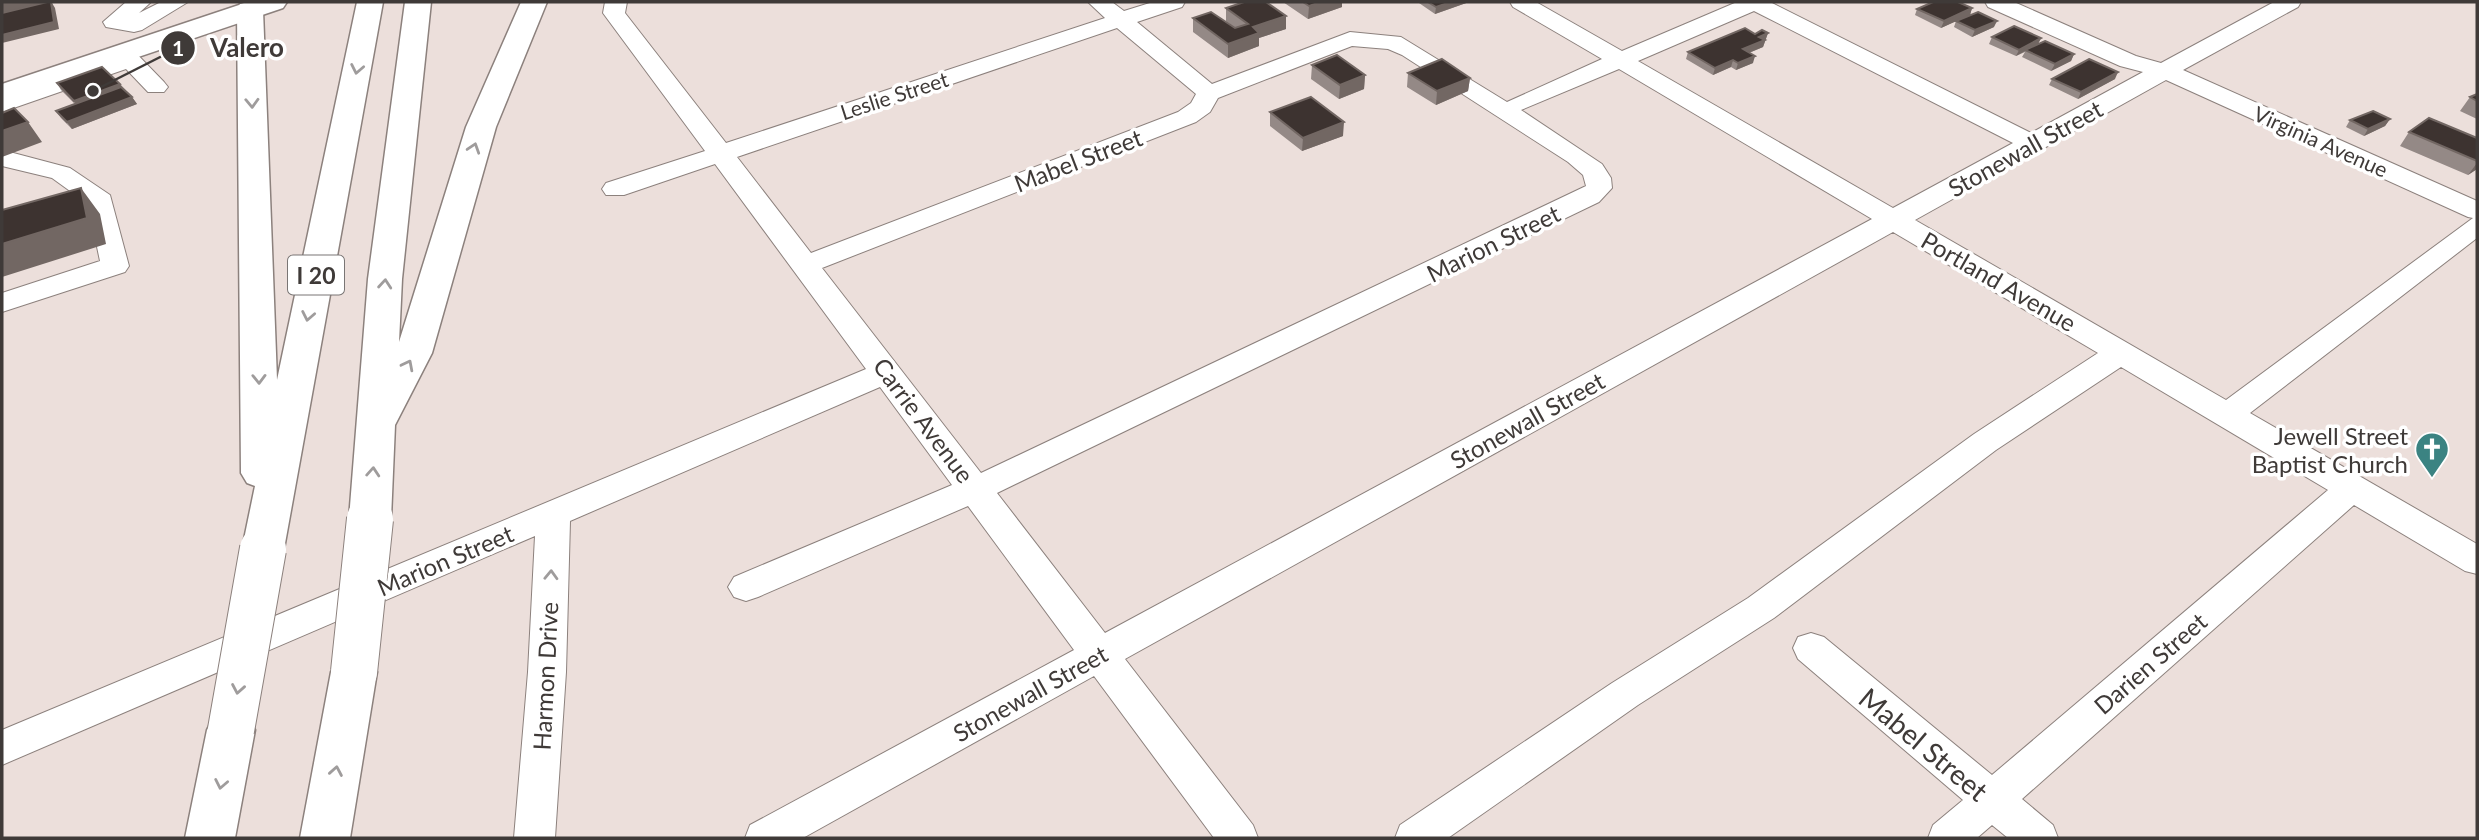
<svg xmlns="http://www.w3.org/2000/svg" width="2479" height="840" font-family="Lato,sans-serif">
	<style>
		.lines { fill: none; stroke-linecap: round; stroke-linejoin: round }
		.minor-casing { stroke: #8c817d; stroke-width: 2 }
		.major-casing { stroke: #8c817d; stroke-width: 3 }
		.highway-casing { stroke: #8c817d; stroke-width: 3 }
		.minor { fill: #fff; fill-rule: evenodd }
		.major { fill: #fff; fill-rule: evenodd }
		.highway { fill: #fff; fill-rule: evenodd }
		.highway-bridge-casing { stroke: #8c817d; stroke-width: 48; stroke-linecap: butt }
		.highway-bridge { stroke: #fff; stroke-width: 46 }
		.wall { fill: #948986 }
		.shaded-wall { fill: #726763 }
		.building { fill: #3d3330; stroke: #726763; stroke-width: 2 }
		.oneway { stroke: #9f9c9c }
		.labels { text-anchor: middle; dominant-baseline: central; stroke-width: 7; stroke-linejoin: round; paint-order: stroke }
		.far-street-label { font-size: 21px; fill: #3f3a38; stroke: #fff }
		.shield { fill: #fff; stroke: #797574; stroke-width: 2 }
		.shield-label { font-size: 23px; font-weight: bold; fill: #3f3a38 }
		.street-label { font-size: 24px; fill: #3f3a38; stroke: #fff }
		.poi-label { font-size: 24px; fill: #3f3a38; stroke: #fff; text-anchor: end }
		.near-street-label { font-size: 28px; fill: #3f3a38; stroke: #fff }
		.leader { fill: none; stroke: #3f3a38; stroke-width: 2.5 }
		.callout-dot { fill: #3f3a38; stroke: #fff; stroke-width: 2.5 }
		.mark-label { font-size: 21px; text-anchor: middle; font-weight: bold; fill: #fff }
		.callout-label { font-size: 26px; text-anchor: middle; font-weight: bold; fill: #3f3a38; stroke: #fff; stroke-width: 7; stroke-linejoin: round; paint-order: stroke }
	</style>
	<rect width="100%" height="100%" fill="#ecdfdb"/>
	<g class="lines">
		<!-- minor casing -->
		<g class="minor-casing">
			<path id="minor" d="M126,2H151L139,13L161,2H188L142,30L134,32L106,27L103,22Z
				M605,2H627L625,13L726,143L1105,18L1088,2H1112L1124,11L1153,2H1185L1182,7L1137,22L1212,84L1350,32L1401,37L1507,102L1602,59L1513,7L1510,2H1536L1622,51L1737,2H1770L2031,133L2143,72L2120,66L1988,7L1985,2H2014L2136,56L2161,63L2274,2H2301L2298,7L2183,70L2477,201V238L2250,413L2477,544V574L2465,571L2354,505L2022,799L2053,825L2058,838H2008L1992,825L1977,838H1928L1933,825L1963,800L1798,659L1793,648L1798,637L1811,633L1824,637L1992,775L2328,490L2121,367L1996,450L1774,618L1638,705L1448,838H1395L1400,825L1612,683L1748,598L1974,434L2098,353L1893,232L1125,659L1253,825L1258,838H1214L1094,676L803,838H745L750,825L1074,650L968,506L758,597L746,601L734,597L728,587L734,577L952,485L880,387L570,521L566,672L555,838H514L528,672L535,536L2,765V730L866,369L715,164L624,195H606L602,189L606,183L705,151L603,13ZM1754,11L2013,143L1893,208L1638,61ZM1117,28L1196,94L1191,103L1178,112L811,253L737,157ZM1352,46L1388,49L1402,55L1568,162L1583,175L1586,186L981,473L822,268L1196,122L1210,112L1218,98ZM1619,69L1872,219L1105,633L997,493L1599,202L1612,188L1611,178L1602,164L1521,110ZM2166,80L2468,217L2473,218L2226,400L1915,220Z
				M123,46L131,48L164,82L168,87L164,92H148L126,69L2,112V97L115,58L111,53L115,48Z
				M2,150L70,168L110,195L129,266L125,272L2,312V293L100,261L88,204L52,178L2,166Z"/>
		</g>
		<!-- major casing -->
		<g class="major-casing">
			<path id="major" d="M248,2H287L283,8L2,103V84Z"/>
		</g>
		<!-- highway casing -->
		<g class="highway-casing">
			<path id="highway" d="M250,2L260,4L263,10L277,380L357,2H383L284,549L278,561L263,565L248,561L242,549L255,486L247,483L241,473L237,10L240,4Z
				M405,2H431L402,279L399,342L466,127L521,2H547L496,127L432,353L395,425L391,519L385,530L370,535L355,530L349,519L368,279Z
				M354,653L370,659L377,672L350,838H300L331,672L338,659Z
				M231,710L248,716L255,730L235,838H185L207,730L214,716Z"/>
		</g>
		<!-- minor -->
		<use href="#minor" class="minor"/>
		<!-- major -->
		<use href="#major" class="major"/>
		<!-- highway -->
		<use href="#highway" class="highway"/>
		<!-- highway-bridge casing -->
		<g class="highway-bridge-casing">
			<path id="highway-bridge" d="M354,672L370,519
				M231,730L263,549"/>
		</g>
		<!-- highway-bridge -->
		<use href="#highway-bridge" class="highway-bridge"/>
	</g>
	<!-- wall -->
	<path class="wall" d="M1283,2H1342V7L1308,19Z
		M1419,2H1469L1435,14L1419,3Z
		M1226,8L1286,16V29L1259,38V46L1228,58L1193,32V18L1235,28L1226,21Z
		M1972,8L1970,15L1994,27L1972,37L1954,27L1956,21L1941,28L1915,15L1917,9Z
		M1768,33L1763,47L1749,53L1753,63L1736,70L1731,67L1713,75L1686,59L1688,52L1755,34Z
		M1992,37L2041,38L2038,44L2074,54L2071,61L2051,71L2022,57L2025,52L2016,56L1989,44Z
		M1312,65L1365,75L1364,89L1339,99L1311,79Z
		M1408,73L1470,78L1468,91L1436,105L1407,87Z
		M2052,79H2115L2078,99L2049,85Z
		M57,83L120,84L132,97L137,104L72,129L61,118L56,111L75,104L61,90Z
		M2477,94V119L2460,111L2470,97Z
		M1270,112L1343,136L1302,151L1270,126Z
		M2390,119L2385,126L2364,136L2346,127L2350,120Z
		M2409,132L2477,138V169L2468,175L2400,146Z"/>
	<!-- shaded-wall -->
	<path class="shaded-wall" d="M2,2H55V3H52L55,8L59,29L2,43L4,15L2,11Z
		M1321,2H1342V7L1308,19L1309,6Z
		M1451,2H1469L1435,14L1436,7Z
		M1972,8L1970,15L1941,28L1944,21Z
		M1286,16V29L1259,38V46L1228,58V44L1253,27Z
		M1997,21L1994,27L1972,37L1975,30Z
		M1768,33L1763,47L1741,56L1743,49L1759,37Z
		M2041,38L2038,44L2016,56L2019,50Z
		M2074,54L2071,61L2051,71L2055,64Z
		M1755,56L1753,63L1736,70L1738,63Z
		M1733,60L1731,67L1713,75L1715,68Z
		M2118,72L2115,79L2078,99L2081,92Z
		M1365,75L1364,89L1339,99L1340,85Z
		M1470,78L1468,91L1436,105L1437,91Z
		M120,84L124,91L79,108L74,101Z
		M132,97L137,104L72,129L67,122Z
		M2390,119L2385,126L2364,136L2368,129Z
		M28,122L42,142L2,157V131Z
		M1344,122L1343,136L1302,151L1303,138Z
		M2477,163V169L2468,175Z
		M81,188L100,214L106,244L2,277V244Z"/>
	<!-- building -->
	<path class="building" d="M47,2H51L54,22L2,35V13Z
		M1244,2H1266L1286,16L1253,27L1259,33L1228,44L1193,18L1211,12L1235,28L1248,24L1226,8Z
		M1303,2H1321L1309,6Z
		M1428,2H1451L1436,7Z
		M1933,2H1958L1972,8L1944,21L1917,9Z
		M1978,12L1997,21L1975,30L1956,21Z
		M2014,26L2041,38L2019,50L1992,37Z
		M1745,28L1755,34L1762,30L1768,33L1759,37L1765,40L1743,49L1755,56L1738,63L1733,60L1715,68L1688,52Z
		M2045,41L2074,54L2055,64L2025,50Z
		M1337,55L1365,75L1340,85L1312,65Z
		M1442,59L1470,78L1437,91L1408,73Z
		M2089,59L2118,72L2081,92L2052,79Z
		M102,67L120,84L74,101L57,83Z
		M121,87L132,97L67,122L56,111Z
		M2477,94V101L2470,97Z
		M1311,97L1344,122L1303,138L1270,112Z
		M14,108L28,122L2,131V113Z
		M2373,111L2390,119L2368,129L2350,120Z
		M2429,118L2477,138V161L2409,132Z
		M81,188L87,218L2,244V210Z"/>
	<!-- one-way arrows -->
	<defs><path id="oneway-chevron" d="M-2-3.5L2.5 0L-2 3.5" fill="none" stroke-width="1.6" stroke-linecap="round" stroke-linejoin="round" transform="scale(1.75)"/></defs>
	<g class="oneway">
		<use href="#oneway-chevron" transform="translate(357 69) rotate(101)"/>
		<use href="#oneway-chevron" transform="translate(252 103) rotate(88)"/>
		<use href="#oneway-chevron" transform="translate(474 148) rotate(-72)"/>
		<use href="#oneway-chevron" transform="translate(385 284) rotate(-85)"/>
		<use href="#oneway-chevron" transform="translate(308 316) rotate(101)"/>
		<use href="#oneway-chevron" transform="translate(408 365) rotate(-63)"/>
		<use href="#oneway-chevron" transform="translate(259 379) rotate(89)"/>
		<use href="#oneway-chevron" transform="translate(373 472) rotate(-86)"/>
		<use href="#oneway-chevron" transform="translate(551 575) rotate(-88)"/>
		<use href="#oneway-chevron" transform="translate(238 689) rotate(100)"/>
		<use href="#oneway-chevron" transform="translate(336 771) rotate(-80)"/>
		<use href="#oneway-chevron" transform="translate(221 784) rotate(101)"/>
	</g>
	<!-- icons -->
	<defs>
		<g id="church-pin" transform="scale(1.75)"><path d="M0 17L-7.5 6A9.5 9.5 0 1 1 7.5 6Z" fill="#3b8382" stroke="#fff"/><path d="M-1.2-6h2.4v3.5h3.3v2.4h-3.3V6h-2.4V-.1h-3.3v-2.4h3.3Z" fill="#fff"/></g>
	</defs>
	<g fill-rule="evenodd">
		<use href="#church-pin" x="2432" y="449"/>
	</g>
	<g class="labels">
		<!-- far-street labels -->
		<g class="far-street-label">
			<text transform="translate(894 95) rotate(-18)">Leslie Street</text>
			<text transform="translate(2321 141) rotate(24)">Virginia Avenue</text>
		</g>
		<!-- shield labels -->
		<rect class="shield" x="288" y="255.5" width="56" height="39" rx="5"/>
		<g class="shield-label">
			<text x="316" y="275">I 20</text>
		</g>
		<!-- street labels -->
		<g class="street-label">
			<text transform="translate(2025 148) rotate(-29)">Stonewall Street</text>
			<text transform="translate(1078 160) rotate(-21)">Mabel Street</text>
			<text transform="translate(1493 243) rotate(-26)">Marion Street</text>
			<text transform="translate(1999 281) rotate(30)">Portland Avenue</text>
			<text transform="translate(924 420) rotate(53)">Carrie Avenue</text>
			<text transform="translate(1527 420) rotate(-29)">Stonewall Street</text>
			<text transform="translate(445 560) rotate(-23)">Marion Street</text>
			<text transform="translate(2150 663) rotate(-41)">Darien Street</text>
			<text transform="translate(545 676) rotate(-87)">Harmon Drive</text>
			<text transform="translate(1030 693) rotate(-29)">Stonewall Street</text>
		</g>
		<!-- poi labels -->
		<g class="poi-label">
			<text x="2408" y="435">Jewell Street<tspan x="2408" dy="28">Baptist Church</tspan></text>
		</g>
		<!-- near-street labels -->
		<g class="near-street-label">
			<text transform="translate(1924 744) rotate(40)">Mabel Street</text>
		</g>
	</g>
	<!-- callouts -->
	<path class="leader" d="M93 91L178 48"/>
	<g class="callout-dot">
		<circle cx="93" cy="91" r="7"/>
		<circle cx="178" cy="48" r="18"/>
	</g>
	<g class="mark-label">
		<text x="178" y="56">1</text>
	</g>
	<g class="callout-label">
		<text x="247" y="57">Valero</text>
	</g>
	<!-- border -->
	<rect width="2479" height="840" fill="none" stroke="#3f3a38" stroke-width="7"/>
</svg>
